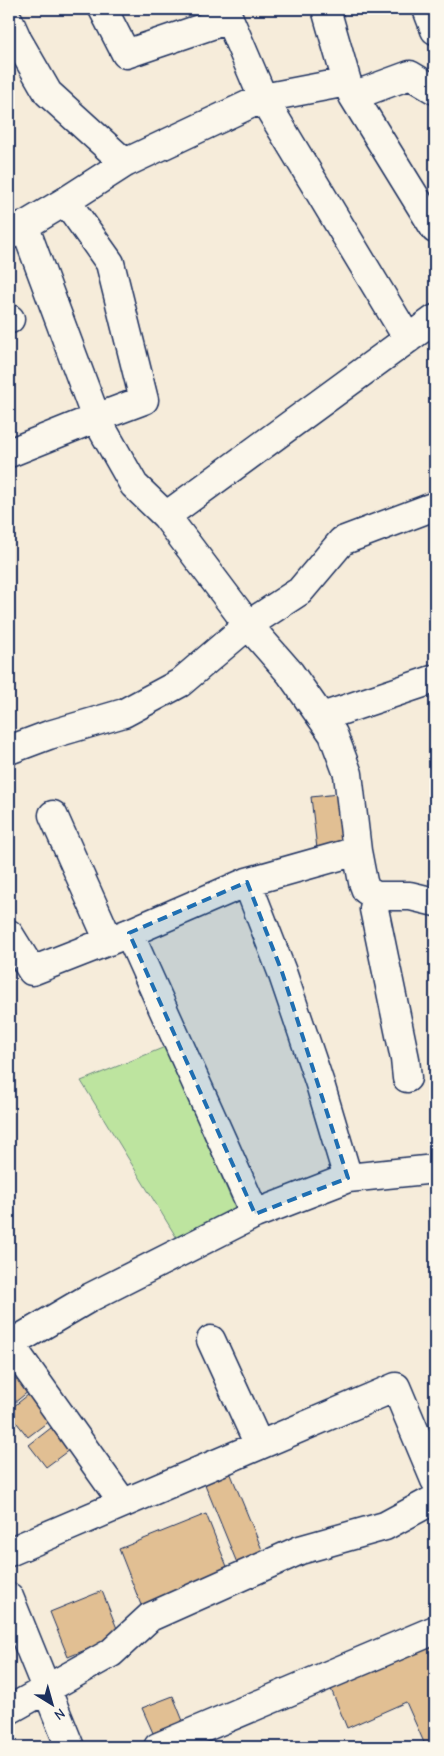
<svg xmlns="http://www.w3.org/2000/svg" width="444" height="1756" font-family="'Comic Neue',sans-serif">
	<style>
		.green { fill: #bde49f; stroke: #6c8a7e }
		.building { fill: #e1bf93; stroke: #1b2f5e }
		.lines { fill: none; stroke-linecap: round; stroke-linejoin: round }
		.minor-casing { stroke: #1b2f5e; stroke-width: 31 }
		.minor { stroke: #fbf7ec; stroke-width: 28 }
		.marked { fill: #1f6fb2; fill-opacity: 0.2; stroke: #1f6fb2; stroke-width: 4; stroke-dasharray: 10 6; stroke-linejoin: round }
	</style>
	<rect width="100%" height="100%" fill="#f6ecda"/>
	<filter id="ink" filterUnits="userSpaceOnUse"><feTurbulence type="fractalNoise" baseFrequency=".02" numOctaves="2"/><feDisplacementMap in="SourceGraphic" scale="10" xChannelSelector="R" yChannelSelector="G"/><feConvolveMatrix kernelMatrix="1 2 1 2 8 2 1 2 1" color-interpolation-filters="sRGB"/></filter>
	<g filter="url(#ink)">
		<!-- green -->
		<path class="green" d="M165,1047L236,1210L178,1240L81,1081Z"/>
		<!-- building -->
		<path class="building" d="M338,794L344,846L317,849L311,797Z
			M9,1365L29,1391L9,1407Z
			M33,1391L53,1418L28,1437L9,1413V1410Z
			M56,1424L73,1447L46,1467L29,1445Z
			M230,1472L263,1552L237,1563L204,1482Z
			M206,1514L228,1569L141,1605L119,1549Z
			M102,1591L120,1636L68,1657L50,1612Z
			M435,1644V1747H426L406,1702L347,1728L331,1689Z
			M173,1696L183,1721L153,1733L142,1708Z"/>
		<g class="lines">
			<!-- minor casing -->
			<g class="minor-casing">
				<path id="minor" d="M103,9L126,54L229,19
					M225,9L263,98L408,339
					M326,9L347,82L353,96L435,229
					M427,9L435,30
					M9,21L18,41L48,93L125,163
					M353,96L410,75L435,90
					M24,225L96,418L144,400L110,263L66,201
					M9,235L66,201L125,163L263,98L347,82
					M9,319H10
					M9,453L96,418L134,485L166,516L248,625L290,673L333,734L348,774L357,851L363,882L366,890L376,896H410L435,902
					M166,516L435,319
					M322,717L435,679
					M9,750L49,735L124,713L180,683L248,625L300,591L342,541L435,506
					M53,815L109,941
					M247,882L282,972L320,1084L348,1178
					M376,896L374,909L405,1059L407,1078
					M129,933L255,1214
					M9,934L32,971L129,933L247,882L357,851
					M211,1340L259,1445
					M10,1344L123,1503
					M9,1345L91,1297L255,1214L348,1178L435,1169
					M9,1552L396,1387L435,1480
					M9,1597L70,1747
					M9,1710L111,1653L150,1617L300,1550L385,1526L435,1499
					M158,1747L435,1630"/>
			</g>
			<!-- minor -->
			<use href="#minor" class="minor"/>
		</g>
	</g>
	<!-- marked area -->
	<path class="marked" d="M247,882L282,972L348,1178L255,1214L129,933Z"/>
	<!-- margin -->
	<rect width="444" height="1756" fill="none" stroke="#fbf7ec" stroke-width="30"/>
	<rect x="15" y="15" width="414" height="1726" fill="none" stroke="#1b2f5e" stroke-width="2" filter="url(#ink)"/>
	<!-- north arrow -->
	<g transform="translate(52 1704) rotate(143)" stroke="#fbf7ec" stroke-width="4" paint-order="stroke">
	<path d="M0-4L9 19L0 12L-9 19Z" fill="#1b2f5e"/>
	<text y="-8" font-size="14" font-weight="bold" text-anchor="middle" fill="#1b2f5e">N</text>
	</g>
</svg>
